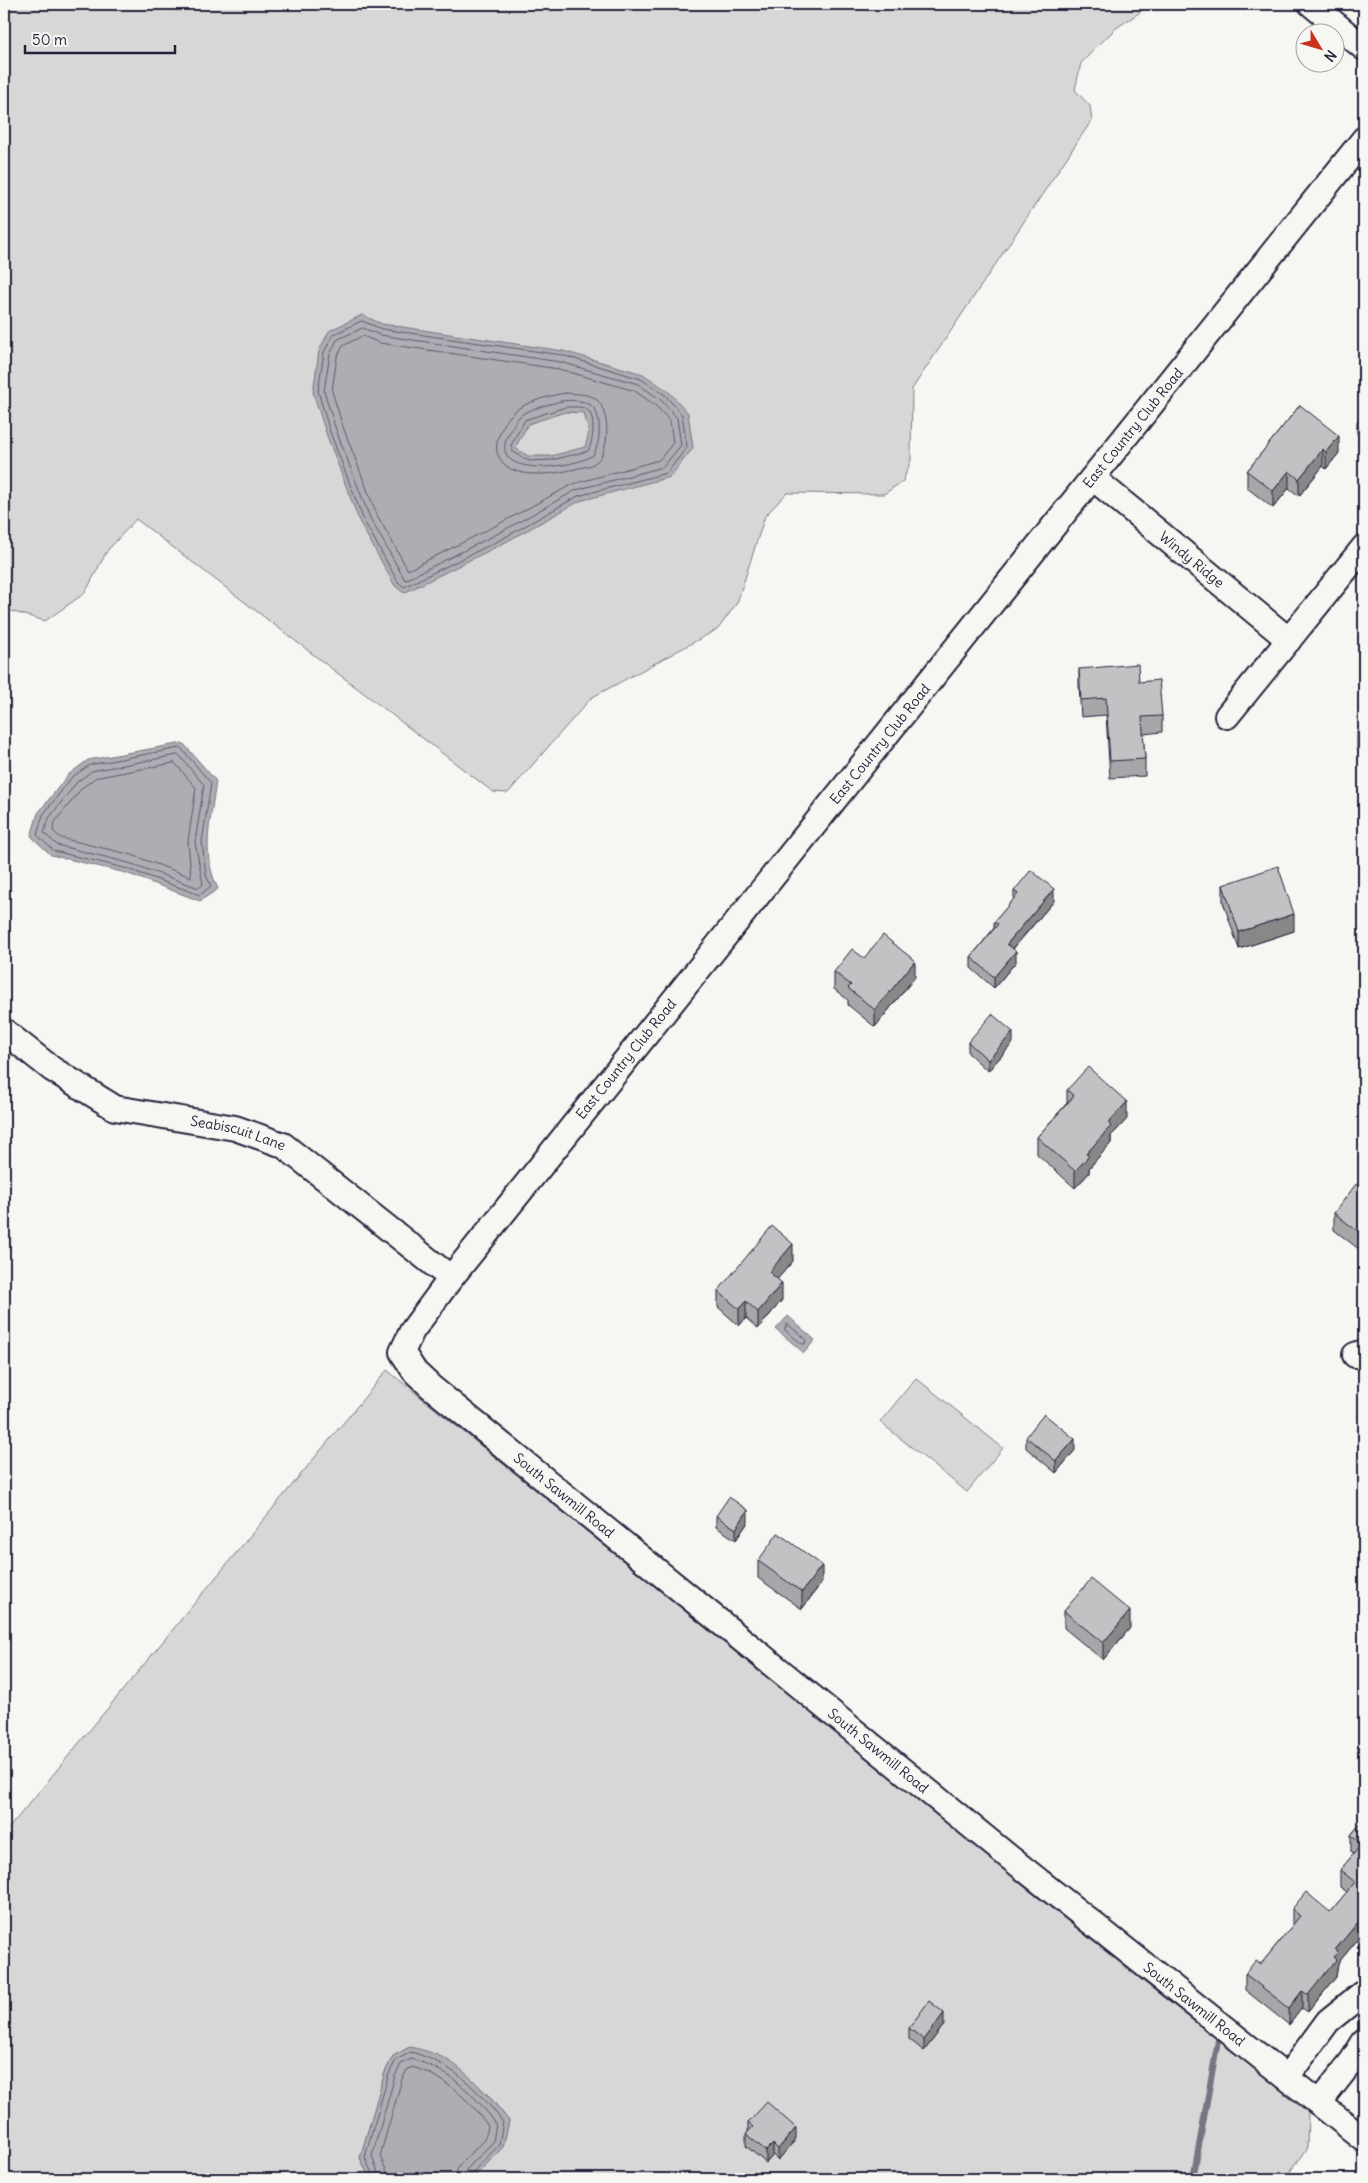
<svg xmlns="http://www.w3.org/2000/svg" width="1368" height="2183" font-family="Delius,sans-serif">
	<style>
		.green { fill: #d7d7d7; stroke: #7c7c89 }
		.water { fill: #adadb3; stroke: #757583; fill-rule: evenodd }
		.lines { fill: none; stroke-linecap: round; stroke-linejoin: round }
		.shore { stroke: #5a5a6b; stroke-width: 1 }
		.stream { stroke: #757583; stroke-width: 6 }
		.minor-casing { stroke: #22223b; stroke-width: 28 }
		.minor { stroke: #f6f6f2; stroke-width: 24 }
		.wall { fill: #a7a7a9; stroke: #22223b }
		.shaded-wall { fill: #888889; stroke: #22223b }
		.building { fill: #c2c2c4; stroke: #22223b }
		.labels { text-anchor: middle; dominant-baseline: central; stroke-width: 4; stroke-linejoin: round; paint-order: stroke }
		.street-label { font-size: 14px; fill: #22223b; stroke: #f6f6f2 }
	</style>
	<rect width="100%" height="100%" fill="#f6f6f2"/>
	<filter id="ink" filterUnits="userSpaceOnUse"><feTurbulence type="fractalNoise" baseFrequency=".02" numOctaves="2"/><feDisplacementMap in="SourceGraphic" scale="10" xChannelSelector="R" yChannelSelector="G"/><feConvolveMatrix kernelMatrix="1 2 1 2 8 2 1 2 1" color-interpolation-filters="sRGB"/></filter>
	<g filter="url(#ink)">
		<!-- green -->
		<path class="green" d="M4,4H1152L1115,29L1081,63L1075,90L1090,106L1092,120L912,389L911,460L903,481L884,494L787,493L765,516L737,603L718,629L591,698L508,793L493,792L136,519L107,551L85,593L45,621L4,609Z
			M387,1370L1153,1989L1308,2110L1307,2150L1284,2179H472L503,2147L509,2121L490,2097L469,2077L410,2047L393,2056L385,2072L360,2158L370,2179H4V1834Z
			M916,1378L1003,1448L967,1492L880,1422Z"/>
		<!-- water -->
		<path class="water" d="M362,315L382,324L563,351L643,374L669,392L688,413L693,448L670,477L580,501L504,543L404,593L395,586L360,523L326,433L313,392L319,351L329,331ZM565,412L584,413L589,433L585,447L551,456H528L515,448L528,424Z
			M183,743L216,781C211,822 200,850 218,889L200,901L126,873L51,855L31,836L38,813L69,774L88,760Z
			M788,1316L815,1340L804,1353L776,1329Z
			M410,2047C419,2049 428,2051 437,2055C464,2065 491,2099 509,2121L503,2147L472,2179H370L360,2158L385,2072L393,2056Z"/>
		<g class="lines">
			<!-- shore -->
			<path class="shore" d="M362,321L382,329L562,355L641,379L665,395L682,415L687,447L667,473L578,496L502,539L404,587L398,582L364,521L330,432L318,391L324,352L333,335Z
				M363,328L380,335L560,362L638,384L661,400L677,418L681,445L663,467L576,490L499,533L405,580L370,518L336,430L324,391L330,354L337,340Z
				M363,336L380,343L559,369L635,391L656,406L670,421L673,443L659,460L573,484L495,526L408,570L377,515L343,427L332,391L337,357L343,346Z
				M566,393C575,394 588,393 596,399C610,411 611,450 596,462C590,467 582,467 575,469C553,474 509,482 498,455C492,441 507,415 519,408C529,402 554,394 566,393Z
				M561,401C569,400 582,400 589,404C603,411 601,444 593,455C573,469 487,479 508,435C512,429 515,420 521,415C531,408 549,405 561,401Z
				M566,407C571,407 581,406 586,409C597,415 593,443 588,451L552,460L529,461L512,451L511,445L525,420Z
				M181,748L211,783L202,842L206,875L211,886L200,895L128,869L54,851L37,835L43,815L72,777L90,765Z
				M179,755L204,785L195,842L203,884L199,888L129,863L57,845L44,833L49,818L77,782L92,771Z
				M175,763L196,788L188,841L191,877L132,855L61,838L53,831L55,822L82,788L95,778Z
				M787,1324L806,1339L805,1344H802L785,1330Z
				M374,2179L365,2157L375,2122L389,2074L396,2060L411,2052C453,2064 477,2088 503,2122L499,2145L471,2174L469,2179
				M380,2179L372,2156L395,2076L401,2064L411,2059C448,2069 474,2093 496,2124L493,2142L466,2170L463,2179
				M388,2179L387,2172L380,2156L402,2079L407,2070L412,2067C444,2076 469,2099 488,2126C486,2150 456,2156 455,2179"/>
			<!-- stream -->
			<path class="stream" d="M1191,2179L1194,2173L1219,2035"/>
			<!-- minor casing -->
			<g class="minor-casing">
				<g id="minor">
					<path d="M1311,4L1364,48"/>
					<path id="s1" d="M1364,139L451,1278L412,1331L402,1352L415,1372L431,1387L1009,1857L1364,2139"/>
					<path id="s2" d="M1093,478L1289,640"/>
					<path d="M1227,716L1364,547"/>
					<path id="s3" d="M4,1031L52,1069L115,1108L235,1128L283,1145L451,1278"/>
					<path d="M1355,1355L1364,1352"/>
					<path d="M1287,2077L1328,2021L1364,1992"/>
					<path d="M1319,2103L1352,2061L1364,2042"/>
				</g>
			</g>
			<!-- minor -->
			<use href="#minor" class="minor"/>
		</g>
		<!-- wall -->
		<path class="wall" d="M1300,405L1339,453L1326,469L1323,466L1299,496L1289,488L1273,508L1247,488V471Z
			M1364,413V440L1357,434V422Z
			M1079,669L1139,682L1162,716V732L1143,734L1145,759V776L1110,778L1106,715L1081,717L1079,686Z
			M1364,724V755L1357,749V732Z
			M1223,885L1294,931L1239,949L1223,902Z
			M1014,891L1054,901L1013,949L1016,962L994,988L971,968V957L994,928V922L1014,899Z
			M864,958L915,977L875,1027L848,1005V1000L834,989V972Z
			M968,1042L1013,1043L988,1071L968,1053Z
			M1067,1090L1127,1119L1111,1136V1143L1089,1168V1173L1075,1188L1037,1154V1137L1067,1103Z
			M1364,1185V1253L1334,1230V1213L1361,1188Z
			M793,1261L777,1279L782,1300L758,1329L746,1318L739,1326L718,1307V1291Z
			M1026,1437L1075,1450L1056,1473L1026,1448Z
			M716,1516L748,1522L736,1540L716,1527Z
			M758,1561L822,1582L802,1609L758,1578Z
			M1064,1611L1130,1628L1103,1660L1064,1628Z
			M1364,1819L1362,1941L1359,1938L1338,1963L1336,1977L1308,2012L1302,2008L1289,2025L1245,1990V1974L1261,1964L1292,1926V1909L1330,1912L1347,1892L1340,1887V1870L1354,1854L1351,1852V1835Z
			M944,2025L924,2051L909,2039V2028Z
			M748,2123L796,2139L778,2160L773,2155L766,2163L746,2146V2134L748,2132Z"/>
		<!-- shaded-wall -->
		<path class="shaded-wall" d="M1339,436V453L1326,469V452Z
			M1323,449V466L1299,496V479Z
			M1289,471V488L1273,508V491Z
			M1054,889V901L1007,955V944Z
			M1294,914V931L1239,949V932Z
			M1016,951V962L994,988V977Z
			M915,961V977L875,1027V1010Z
			M1013,1032V1043L988,1071V1060Z
			M1127,1102V1119L1111,1136V1143L1089,1168V1173L1075,1188V1171L1108,1123Z
			M793,1244V1261L769,1289V1272Z
			M782,1283V1300L758,1329V1312Z
			M746,1301V1318L739,1326V1309Z
			M1075,1439V1450L1056,1473V1461Z
			M748,1510V1522L736,1540V1529Z
			M822,1565V1582L802,1609V1592Z
			M1130,1611V1628L1103,1660V1643Z
			M1359,1921V1938L1338,1963L1336,1977L1308,2012V1995L1333,1957L1335,1950Z
			M1364,1922V1939L1362,1941V1924Z
			M1302,1991V2008L1289,2025V2008Z
			M944,2013V2025L924,2051V2040Z
			M796,2128V2139L778,2160V2149Z
			M773,2144V2155L766,2163V2151Z"/>
		<!-- building -->
		<path class="building" d="M1300,405L1339,436L1326,452L1323,449L1299,479L1289,471L1273,491L1247,471Z
			M1364,413V428L1357,422Z
			M1138,664L1139,682L1159,680L1162,716L1142,717L1145,759L1110,761L1106,698L1081,700L1079,669Z
			M1364,724V738L1357,732Z
			M1278,866L1294,914L1239,932L1223,885Z
			M1031,870L1054,889L1007,944L1016,951L994,977L971,957L998,924L994,922L1018,894L1014,891Z
			M883,935L915,961L875,1010L848,988L851,985L834,972L852,949L864,958Z
			M992,1014L1013,1032L988,1060L968,1042Z
			M1088,1067L1127,1102L1108,1123L1111,1126L1086,1154L1089,1156L1075,1171L1037,1137L1074,1096L1067,1090Z
			M1356,1184L1361,1188L1364,1185V1236L1334,1213Z
			M772,1226L793,1244L769,1272L782,1283L758,1312L746,1301L739,1309L718,1291Z
			M1044,1414L1075,1439L1056,1461L1026,1437Z
			M729,1497L748,1510L736,1529L716,1516Z
			M778,1533L822,1565L802,1592L758,1561Z
			M1091,1579L1130,1611L1103,1643L1064,1611Z
			M1364,1819V1922L1362,1924L1359,1921L1335,1950L1338,1952L1333,1957L1336,1960L1308,1995L1302,1991L1289,2008L1245,1974L1256,1960L1261,1964L1300,1916L1292,1909L1306,1892L1330,1912L1355,1882L1340,1870L1362,1844L1351,1835Z
			M929,2001L944,2013L924,2040L909,2028Z
			M767,2102L796,2128L778,2149L773,2144L766,2151L746,2134L753,2127L748,2123Z"/>
	</g>
	<g class="labels">
		<!-- street labels -->
		<g class="street-label">
			<text transform="translate(1133 428) rotate(-51)">East Country Club Road</text>
			<text stroke="none"><textPath href="#s2" startOffset="128">Windy Ridge</textPath></text>
			<text transform="translate(880 744) rotate(-51)">East Country Club Road</text>
			<text transform="translate(626 1059) rotate(-51)">East Country Club Road</text>
			<text stroke="none"><textPath href="#s3" startOffset="261">Seabiscuit Lane</textPath></text>
			<text stroke="none"><textPath href="#s1" startOffset="1766">South Sawmill Road</textPath></text>
			<text stroke="none"><textPath href="#s1" startOffset="2171">South Sawmill Road</textPath></text>
			<text stroke="none"><textPath href="#s1" startOffset="2576">South Sawmill Road</textPath></text>
		</g>
	</g>
	<!-- margin -->
	<rect width="1368" height="2183" fill="none" stroke="#f6f6f2" stroke-width="20"/>
	<rect x="10" y="10" width="1348" height="2163" fill="none" stroke="#22223b" stroke-width="2" filter="url(#ink)"/>
	<!-- north arrow -->
	<g transform="translate(1320 48) rotate(128)"><circle r="24" fill="#f6f6f2" stroke="#a1a1a9"/>
	<path d="M0-4L9 19L0 12L-9 19Z" fill="#c8321e"/>
	<text y="-8" font-size="14" font-weight="bold" text-anchor="middle" fill="#22223b">N</text>
	</g>
	<!-- scale -->
	<path d="M25 45v8h150v-8" fill="none" stroke="#22223b" stroke-width="2.5"/>
	<text x="32" y="45" font-size="15" fill="#22223b" stroke="#f6f6f2" stroke-width="4" paint-order="stroke">50 m</text>
</svg>
